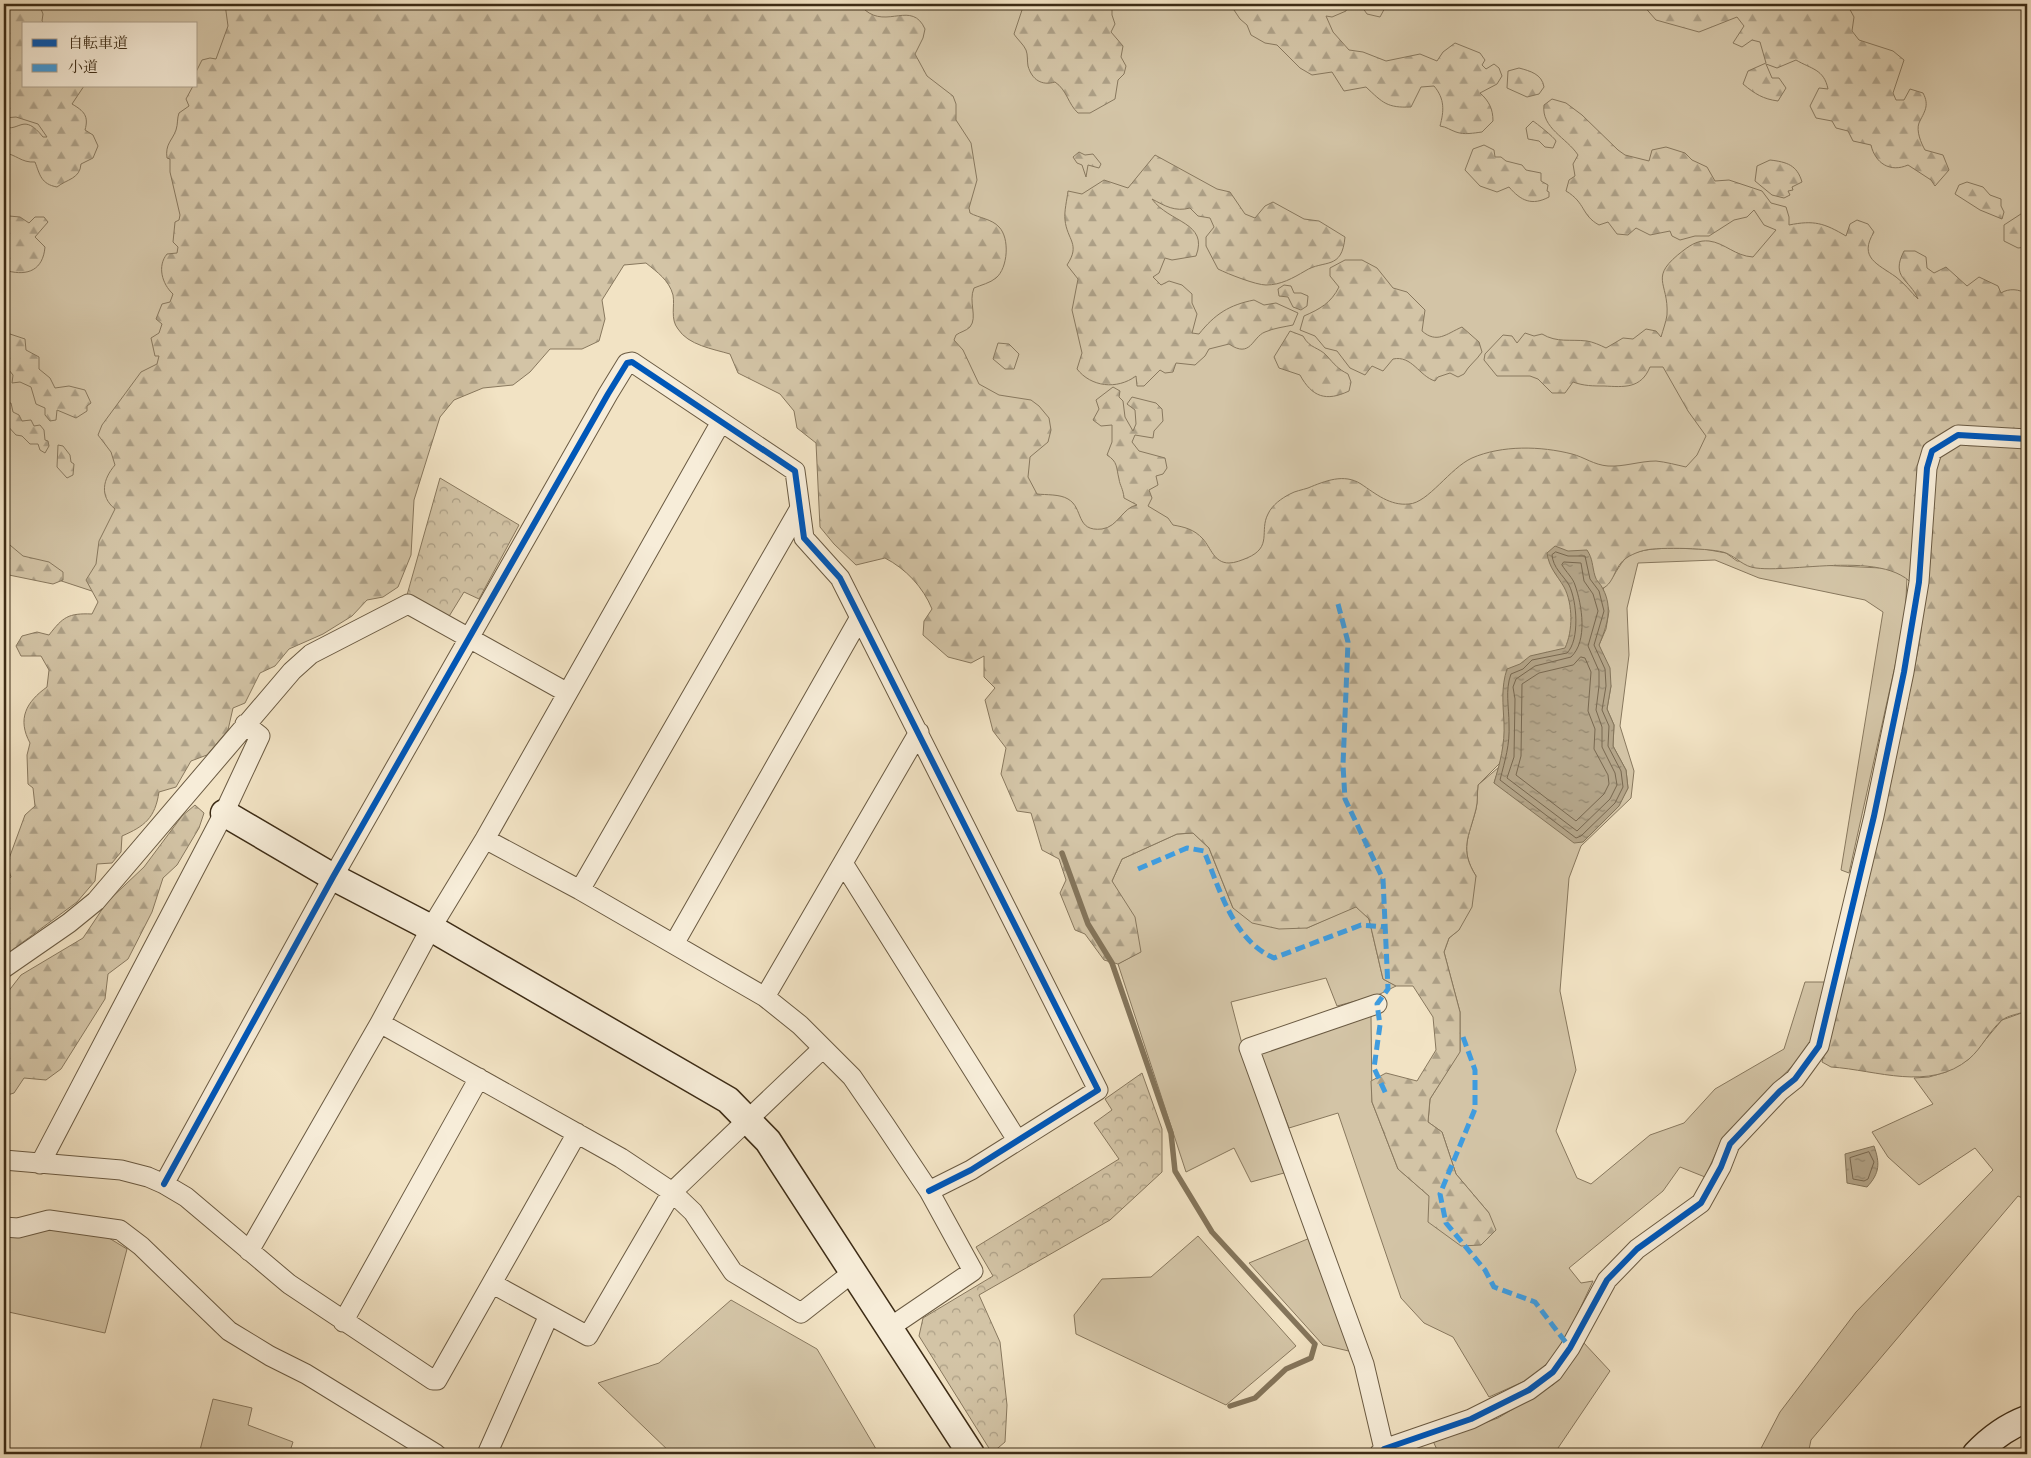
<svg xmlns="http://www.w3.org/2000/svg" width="2031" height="1458" font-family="'Sorts Mill Goudy','Noto Serif JP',serif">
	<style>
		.green { fill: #d3c4a6; stroke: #88785e; fill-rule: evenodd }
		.forest { fill: url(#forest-firs); stroke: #88785e }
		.park { fill: url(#park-crowns); stroke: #88785e }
		.water { fill: url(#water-ripples); stroke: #84755b }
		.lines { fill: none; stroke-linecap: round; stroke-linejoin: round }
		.shore { stroke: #786850; stroke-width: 1 }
		.stream { stroke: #84755b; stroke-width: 5.5 }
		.street-casing { stroke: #6a5a42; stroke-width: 21 }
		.secondary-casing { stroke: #3d2c16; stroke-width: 29 }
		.street { stroke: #f7edd9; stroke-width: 19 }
		.secondary { stroke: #f7edd9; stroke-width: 26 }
		.quiet { stroke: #3f9cdf; stroke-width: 5; stroke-dasharray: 10 5; stroke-linecap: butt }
		.cycleway-casing { stroke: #f7edd9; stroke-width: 9 }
		.cycleway { stroke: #0057b8; stroke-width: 6 }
	</style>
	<defs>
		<pattern id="forest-firs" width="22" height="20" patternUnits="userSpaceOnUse" patternTransform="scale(1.25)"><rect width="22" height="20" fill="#d3c4a6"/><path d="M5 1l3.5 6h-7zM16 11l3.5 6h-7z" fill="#ac9f86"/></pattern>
		<pattern id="park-crowns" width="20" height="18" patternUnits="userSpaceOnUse" patternTransform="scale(1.25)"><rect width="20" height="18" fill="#d3c4a6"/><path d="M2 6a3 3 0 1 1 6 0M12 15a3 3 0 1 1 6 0" fill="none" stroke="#ac9f86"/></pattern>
		<pattern id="water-ripples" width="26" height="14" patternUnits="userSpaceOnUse" patternTransform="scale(1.25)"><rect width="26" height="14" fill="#b4a589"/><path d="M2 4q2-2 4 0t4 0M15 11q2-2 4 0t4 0" fill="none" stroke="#94876f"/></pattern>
	</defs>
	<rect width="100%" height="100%" fill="#f2e3c4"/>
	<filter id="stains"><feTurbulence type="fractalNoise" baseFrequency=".004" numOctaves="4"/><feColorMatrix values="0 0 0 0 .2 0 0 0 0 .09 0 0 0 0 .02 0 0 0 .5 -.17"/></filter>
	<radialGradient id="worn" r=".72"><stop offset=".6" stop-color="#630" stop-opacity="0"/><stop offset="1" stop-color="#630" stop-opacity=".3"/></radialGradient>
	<!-- green -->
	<path class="green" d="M4,4H329L116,599L4,562ZM24,24H196V86H24Z
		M823,4H2027V391L1834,460L1098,588L917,410Z
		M1704,549L1726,553L1737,561L1881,568L1891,569L1907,577L1905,621L1849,873L1841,870L1883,612L1865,600L1759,578L1715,560L1638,563L1627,608L1629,655L1620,726L1634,771L1631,798L1581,846L1569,878L1560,991L1576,1070L1556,1131L1577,1178L1591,1184L1650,1135L1684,1123L1715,1089L1784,1049L1805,982H1826L1809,1049L1723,1137L1705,1177L1680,1167L1663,1191L1569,1268L1581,1283L1593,1281L1562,1347L1534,1377L1489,1397L1453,1337L1424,1323L1401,1298L1338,1113L1289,1128L1260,1053L1371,1015L1372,1102L1398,1169L1429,1196L1489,1213L1456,1174L1442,1132L1428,1122L1430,1099L1460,1051V1012L1444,952L1449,938L1459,930L1476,876C1459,849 1469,837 1476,809C1478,801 1477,793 1478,785L1499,767L1494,783L1619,805L1628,788L1626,770L1613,746L1614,725L1607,709L1611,686L1599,645L1606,629L1609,611L1603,589C1612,581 1616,570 1624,560C1637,544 1684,549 1704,549Z
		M1193,833L1209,848L1233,908L1307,928L1356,906L1369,919L1383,979L1396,986L1378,995L1337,1006L1326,978L1231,1002L1242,1044L1284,1173L1251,1182L1234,1148L1186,1172L1118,964L1140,952L1112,881L1122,859L1177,834Z
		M2027,1011V1200L2018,1196L1811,1440L1808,1454H1758L1780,1412L1856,1312L1993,1170L1975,1148L1919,1185L1888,1157L1872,1132L1933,1104L1914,1078L1929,1077L1946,1072L1969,1059L2002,1020Z
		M52,1228L104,1235L127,1249L105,1333L4,1311V1234Z
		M1198,1236L1296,1346L1226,1405L1076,1334L1074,1315L1102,1279L1151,1277Z
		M1310,1238L1353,1352L1323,1345L1249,1263Z
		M731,1300L817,1349L879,1454H672L598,1383L659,1363Z
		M1583,1342L1610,1371L1554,1454H1439L1433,1441L1498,1418L1554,1384Z
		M213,1399L252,1408L248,1425L293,1442L289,1454H199Z"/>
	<!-- forest -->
	<path class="forest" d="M4,4H39L43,14L42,21L45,24H24V86H84L72,104C84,111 89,116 85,130L93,135L98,146L93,158L81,164C80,179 67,179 57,187C41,184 40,175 35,162C21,163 16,154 4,153V127C20,132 23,112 43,137H47L38,124L16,117L4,118Z
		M225,4H864L865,10C887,29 912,0 925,29L923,38L915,54L927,76L953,96L956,104V120L971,143L977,180L969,208L970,213C979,218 992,219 999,227C1010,238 1008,268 996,278C990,283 981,285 974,288C968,302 978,317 970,327C966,331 960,332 956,335L954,340L963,350L979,384L999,395L1031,400L1039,406L1049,418L1051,430L1048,442L1030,457L1028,477L1037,494C1046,495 1060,494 1068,499C1084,508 1075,532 1102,529C1118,527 1123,507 1137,505L1124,498C1123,488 1120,486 1119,479C1116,467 1118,462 1107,455L1112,442V425L1101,426L1093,420L1099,409L1096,400L1113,387L1120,391L1119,397L1123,401L1125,417L1133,431L1136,424L1135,410L1127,404L1132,397L1156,403L1162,409L1163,421L1154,431L1153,438L1135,435L1132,442L1139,451L1165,458L1167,468L1163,474L1156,476L1158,485L1149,490L1152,498L1148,506L1168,518L1173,525C1184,527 1194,529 1203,539C1211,548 1214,563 1229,563C1235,563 1242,560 1247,558C1273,547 1259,531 1268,514C1272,505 1282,498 1290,494C1295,491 1302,490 1308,488C1325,481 1344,473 1361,484C1376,494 1390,506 1409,504C1428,503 1450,468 1472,458C1502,445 1541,446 1572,454C1584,457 1594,465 1608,466C1624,467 1640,461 1656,461C1666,462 1677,465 1686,467L1697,455L1706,436L1688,411L1663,367H1650C1641,389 1624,387 1604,386C1593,386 1584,386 1573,382L1565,393H1552L1538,379L1530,376H1497L1484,360L1485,354L1503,335L1512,336L1517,343L1525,333L1534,336L1542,334C1557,343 1570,339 1587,341C1593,342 1600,345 1606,348L1623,338L1633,339L1646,329L1656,331L1661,337C1663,330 1666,322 1667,315C1669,281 1647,278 1684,250C1692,244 1699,240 1709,241C1725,243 1735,256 1753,257L1776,230L1764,225L1754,210L1747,217L1734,220L1709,236H1695L1680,240L1672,236L1670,231L1650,235L1636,228L1628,235L1617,234L1608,222L1599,225C1581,215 1586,203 1566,191L1569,180L1575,176L1573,164L1578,155C1567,138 1541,128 1544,105L1552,99L1566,103L1582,115L1618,150L1625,155L1649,161L1652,150L1666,147L1685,153L1692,160L1707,167L1715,181L1729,180L1762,191L1771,203L1786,207L1789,217V225C1814,220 1824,223 1846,236L1850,224L1857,220L1868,224L1874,232C1858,258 1878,264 1896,277C1904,283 1911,292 1918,299C1910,279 1890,278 1904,251H1915L1926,257L1927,268L1934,273L1946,267L1967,286L1979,277L1998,286L2001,293C2009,288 2019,289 2027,294V1011C2019,1014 2009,1015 2002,1020C1989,1031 1982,1048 1969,1059C1929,1092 1877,1070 1831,1067L1822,1062L1911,685C1915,661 1923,635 1922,610C1919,541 1799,574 1756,568C1744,567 1736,557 1726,553C1714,548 1658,547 1646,550C1640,551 1630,555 1625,559C1612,569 1615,588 1596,590L1514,749L1478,785C1477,793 1478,801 1476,809C1469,837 1459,849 1476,876L1472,907L1459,930L1449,938L1444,952L1460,1012V1052L1430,1099L1428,1122L1442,1132L1456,1174L1489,1213L1496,1230L1481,1245L1461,1246L1428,1222L1429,1196L1398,1169L1372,1102L1371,1081L1386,1073L1417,1081L1436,1050L1433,1017L1413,986H1396L1383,979L1369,919L1356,907L1307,928L1279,929L1252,923L1233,908L1209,848L1193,833L1177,834L1122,859L1112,881L1135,917L1141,952L1118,964L1104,960L1085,934L1075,930L1060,893L1066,880L1059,859L1042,850L1031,813L1017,811L1001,774L1006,748L993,731L985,700L995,688L984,677V656L971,663L948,657L923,635L924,621L932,609C923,587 906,569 885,558L856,565L834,544L820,527L816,443L797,428L794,411L780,394L738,373L730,354C713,349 688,345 678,329C670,319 675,306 673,295C669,280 657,272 646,263L624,265L602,300L605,319L599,341L582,349H550L530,372L513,385L483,388L454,400L440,417L414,500L411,555L398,587L383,597L367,600L352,616L323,634L289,649L275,666L260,673L245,703L233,708L228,730L207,755L191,761L176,787L159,792C155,818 145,826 122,836L121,852L112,863L97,864L95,881L77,902L4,956V883L11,877L7,864L25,815L35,806L33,788L28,784L27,755L30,743C17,719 26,702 47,687L49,670L41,656H21L16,646L22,636L37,632L49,635C63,617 68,613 92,614L98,602L86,580L96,564L99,541L115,509C99,496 103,479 115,465L111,452L98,435L102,425L141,372L157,364L159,356H155L151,338L159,333L162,324L156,319L162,304L170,302L173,294C162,284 157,266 167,254L177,253L178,247L173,242L175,222L179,220L180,215L170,172V159L167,158C165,144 172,141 176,130C178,124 177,118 179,113L189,106L186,99L193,86H196V72L202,60L210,58L216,59L228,26Z
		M1024,4H1112V15L1115,24L1111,32L1123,46L1121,57L1126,66L1124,74L1118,80L1115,99L1090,113H1078C1068,104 1067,90 1055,82C1042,86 1032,80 1028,66C1027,61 1028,55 1026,50C1024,45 1017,39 1014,34Z
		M1225,4H1348L1346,11L1332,17L1326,16L1333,32L1349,50L1363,52L1386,61L1420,54L1437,61L1443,52L1455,43L1480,53L1485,60L1482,65L1486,69L1494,64L1499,68L1502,76L1497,84L1480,93C1489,101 1493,109 1493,121L1482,132C1474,133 1464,135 1456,132C1450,130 1447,127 1440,126C1444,111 1445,99 1434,86L1421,87L1411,107C1387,108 1383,103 1366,87L1344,91L1332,72L1312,75L1300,68L1277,45L1265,43L1251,35L1247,25L1240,19L1232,7Z
		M1360,4H1387L1380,17L1367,14Z
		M1642,4H1842L1848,6L1854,17L1852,31L1859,40L1893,51L1904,60L1893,93L1896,100H1904L1910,89L1923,93C1930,106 1924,112 1919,123C1916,131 1921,143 1925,150L1943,155L1949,170L1935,186L1931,180L1908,165C1890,173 1875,163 1871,145L1853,141L1848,131L1836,128L1832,121L1816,118L1810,106L1819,88L1828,89C1824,69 1811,69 1796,60L1777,68L1766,64L1772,78H1779L1786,88L1778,101C1763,99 1755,94 1743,84L1748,71L1766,63L1760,42L1752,40L1742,47L1733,43L1744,26L1737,17L1699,32L1656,20Z
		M1519,68C1530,71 1542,74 1544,87L1539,94L1527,97L1507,88L1508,71Z
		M1533,121C1536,123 1554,137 1556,141L1553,148L1545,147L1539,141L1528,139L1526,128Z
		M1484,145L1494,150L1495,157H1501L1506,161L1522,165L1526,170L1541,173V181L1548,185L1547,191L1549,192V197C1532,206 1521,201 1509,187L1497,192L1480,186L1465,170L1473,149Z
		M1079,152L1085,155L1093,154L1101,164L1099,168L1088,165L1086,177L1082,165L1077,163L1073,157Z
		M1155,155L1217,189L1230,192L1245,214L1255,218L1265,206L1273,202L1304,219L1319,221L1345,237C1342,271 1324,259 1305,271C1293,278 1281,285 1266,285C1256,285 1228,274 1218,269L1206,246V237L1214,227L1210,218L1198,216L1190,208C1175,212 1165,206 1152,199C1169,223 1209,222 1196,256L1172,260L1165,258L1159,273L1153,277L1161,285L1169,281L1182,285L1192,294V303L1197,314L1192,333L1199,334C1215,314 1229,305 1254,300L1264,305L1276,303L1298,313L1293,325C1284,327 1274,328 1265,332C1252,337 1251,359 1229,344L1209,349L1205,356L1195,365L1176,363L1173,372L1165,373L1160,370L1144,386H1137L1136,376C1117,390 1091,387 1077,369L1082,353L1072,310L1078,279L1067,265C1081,244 1067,240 1065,220C1064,211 1067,200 1068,191L1082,194L1104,180L1128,188Z
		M1770,160C1787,162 1797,165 1802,182L1792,187L1793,190L1788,191L1790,195L1784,198L1772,195L1755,181L1757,166Z
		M1967,182L1983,187L1990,195L2001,199V206L2004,212L2002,219L1980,210L1955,194L1959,185Z
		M2027,210V247L2018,248L2004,241V225Z
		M9,216L20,217L29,223L35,217H44L48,222L35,237L45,247C43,270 28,276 8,271L4,277L6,284L4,293V218Z
		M1345,260H1362L1377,268L1393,288L1407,292L1425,310L1422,331C1437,344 1446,334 1462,327L1479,342L1482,352C1476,361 1469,365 1464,374L1458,377L1450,373L1438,377L1435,381C1419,376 1412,355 1393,359L1383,371L1372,366L1365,375L1350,368L1337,351L1325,348L1315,336L1300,330L1304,316C1320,309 1331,303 1339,287L1330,276V268Z
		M1284,285L1291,286L1294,293H1301L1308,296L1307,306L1301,310L1293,307L1288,297L1279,296L1278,289Z
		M1290,331L1303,336C1310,349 1319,347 1327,356C1334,364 1338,369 1348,374L1351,382L1349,391C1326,402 1312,397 1300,375L1279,368L1274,357Z
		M4,332L25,339L26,350L39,357V369L50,378L55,388L69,386L85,390L91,403L87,406V411L76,418L57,410L56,420L50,421L45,415V408L36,404L31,387L20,382L12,383L13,375L4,364Z
		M998,343L1009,344L1019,354L1014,369H1005L993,359Z
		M4,403H11L13,412L19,415L22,421L31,420L34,426L40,425L44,430L45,440L48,441L49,446L45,453L40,450L38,444H30L22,436L16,435L4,422Z
		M58,445L63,446L70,455L71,462L74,464L73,475L67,478L57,467Z
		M4,540L23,556L49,562L63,572V580L53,584L4,574Z
		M195,805L204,813L199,828L177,865L163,878L152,912L128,959L108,974L105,999L61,1069L46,1080L24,1078L14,1093L4,1096V997L21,975L83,938L107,902L144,867L182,816Z"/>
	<!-- park -->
	<path class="park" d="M440,478L519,525L479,599L464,592L448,618L407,595Z
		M1142,1073L1162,1129V1172L1110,1220L979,1295L1000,1342L1007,1405L1005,1442L992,1453L919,1336L923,1318L993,1276L976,1247L1119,1159L1094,1123L1112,1110L1105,1099Z"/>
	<!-- water -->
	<path class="water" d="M1555,546L1568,551L1587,550C1593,559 1592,566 1595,576C1596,581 1601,584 1603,589C1613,608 1607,626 1599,645L1610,668L1611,686L1607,709L1614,725L1613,746L1626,770L1628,788L1619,806L1583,842L1574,843L1494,783C1500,763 1505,744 1504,723C1503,704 1501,687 1507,669L1520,664L1530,656L1565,648C1573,631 1573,604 1564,587C1557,575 1549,568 1547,553Z
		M1874,1146C1880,1163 1880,1173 1867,1187L1847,1183L1845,1154Z"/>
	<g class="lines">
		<!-- shore -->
		<path class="shore" d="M1556,552L1568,556H1585L1590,579L1599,591L1604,611L1594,645L1605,669L1606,686L1602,710L1609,726L1608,746L1621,771L1623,787L1615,803L1581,836L1576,838L1500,780C1505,760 1510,745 1509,724C1509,707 1505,690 1511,674L1523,669L1532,660L1567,653C1580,640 1577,601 1569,585C1563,575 1553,568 1552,555Z
			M1564,562L1581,563L1584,581L1593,594L1598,611L1588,646L1599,671V686L1596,710L1602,727V747L1615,773L1617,785L1610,799L1577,831L1507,778L1514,757L1515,699L1513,687L1516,679L1535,666L1571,657C1588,641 1582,605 1575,585C1573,578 1566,572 1562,565Z
			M1581,657L1585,658L1591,672L1588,711L1595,729L1594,749L1608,775L1609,784L1604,794L1576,821L1516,775L1521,756L1522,684L1539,673L1573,665Z
			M1869,1152L1874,1162L1868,1179L1864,1181L1853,1179L1850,1158Z"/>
		<!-- stream -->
		<path class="stream" d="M1062,853L1088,924L1112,963L1171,1133L1175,1171L1212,1232L1315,1344L1311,1358L1286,1369L1255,1398L1230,1406"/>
		<!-- street casing -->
		<g class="street-casing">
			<path id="street" d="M485,839L580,890L765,997L800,1025L852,1077L885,1125L929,1191L973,1271L889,1328
				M843,863L1017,1140
				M580,890L800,508
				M674,944L859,619
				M4,968L69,923L96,901L292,671L311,654L408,604L566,692
				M765,997L919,732
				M1377,1004L1249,1048L1364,1364L1384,1449
				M380,1023L621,1158L672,1192L693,1212L733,1272L801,1313L852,1273
				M4,1160L121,1170L148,1177L164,1184L186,1197L289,1284L433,1380H437L577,1133
				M40,1164L224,813L260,736L245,724
				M164,1184L333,877L608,394L627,363L632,362L795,471L804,538L840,578L1098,1090L971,1170L929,1191
				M4,1227L18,1228L49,1220L120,1230L141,1246L229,1331L270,1356L306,1374L436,1454
				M249,1251L380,1023L431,928L485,839L721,422
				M493,1284L588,1336L672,1192L823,1048
				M343,1322L479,1078
				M487,1454L549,1315
				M1379,1454L1384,1449L1471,1419L1529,1390L1553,1372L1570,1348L1607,1280L1637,1249L1701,1203L1721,1167L1730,1144L1780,1091L1795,1079L1819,1046L1874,816L1904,672L1919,582L1927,468L1932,451L1958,435L2027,439"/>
		</g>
		<!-- secondary casing -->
		<g class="secondary-casing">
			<path id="secondary" d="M224,813L333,877L431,928L728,1100L768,1141L971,1454
				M1976,1454C1991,1438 2006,1427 2027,1419"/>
		</g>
		<!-- street -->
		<use href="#street" class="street"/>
		<!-- secondary -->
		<use href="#secondary" class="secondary"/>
		<!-- quiet -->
		<path class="quiet" d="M1338,604L1348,642L1343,765L1345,799L1383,879L1388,989L1377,1004L1380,1025L1374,1068L1386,1094
			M1138,869L1187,848L1204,851C1220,890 1233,940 1274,958L1361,925L1386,927
			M1463,1037L1475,1070V1109L1440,1194L1446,1223L1485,1270L1494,1287L1535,1302L1570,1348"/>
		<!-- cycleway casing -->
		<g class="cycleway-casing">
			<path id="cycleway" d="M164,1184L333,877L608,394L627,363L632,362L795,471L804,538L840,578L1098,1090L971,1170L929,1191
				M1379,1454L1384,1449L1471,1419L1529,1390L1553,1372L1570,1348L1607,1280L1637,1249L1701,1203L1721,1167L1730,1144L1780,1091L1795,1079L1819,1046L1874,816L1904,672L1919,582L1927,468L1932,451L1958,435L2027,439"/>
		</g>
		<!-- cycleway -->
		<use href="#cycleway" class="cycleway"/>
	</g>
	<!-- margin -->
	<rect width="2031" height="1458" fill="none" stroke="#f2e3c4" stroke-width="20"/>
	<rect x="5" y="5" width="2021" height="1448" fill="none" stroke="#3d2c16" stroke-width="2.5"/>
	<rect x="10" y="10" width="2011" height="1438" fill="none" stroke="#3d2c16"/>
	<!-- legend -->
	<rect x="22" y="22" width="175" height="65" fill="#f7edd9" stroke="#ada08b"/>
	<rect x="32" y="39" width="25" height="8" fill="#0057b8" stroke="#ada08b"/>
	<text x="68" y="48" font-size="15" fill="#3d2c16">自転車道</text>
	<rect x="32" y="64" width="25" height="8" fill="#3f9cdf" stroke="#ada08b"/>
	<text x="68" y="72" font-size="15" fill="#3d2c16">小道</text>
	<rect width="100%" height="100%" filter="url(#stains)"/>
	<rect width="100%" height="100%" fill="url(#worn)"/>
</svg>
